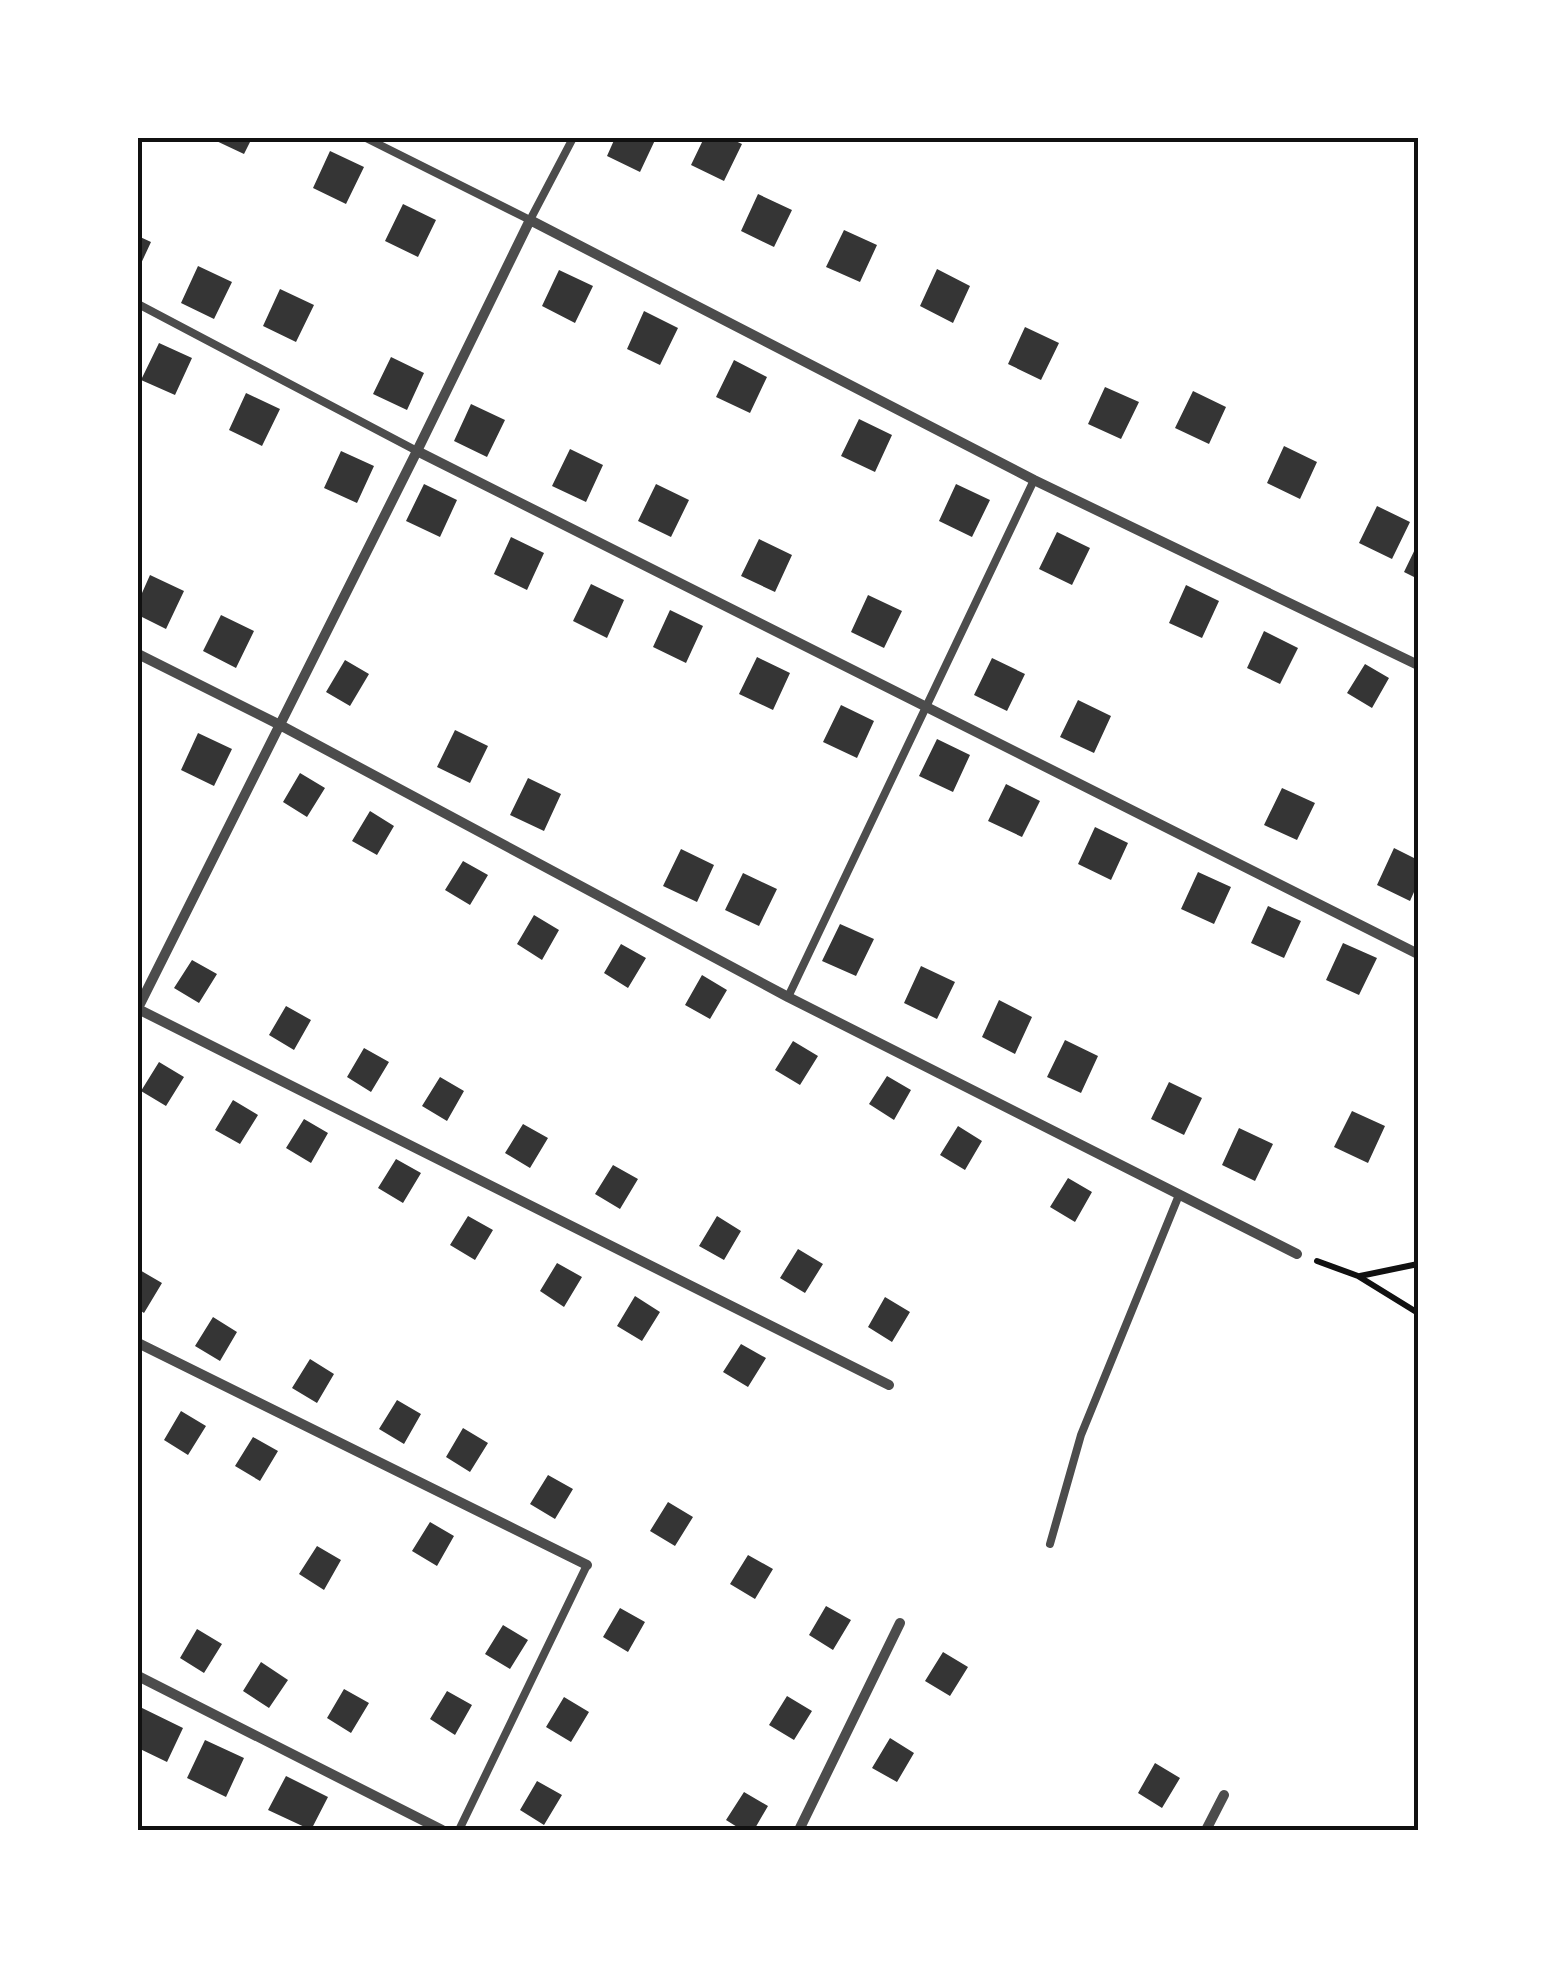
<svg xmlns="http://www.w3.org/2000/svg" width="1556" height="1968" font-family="'Noto Serif',serif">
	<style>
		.building { fill: #353535 }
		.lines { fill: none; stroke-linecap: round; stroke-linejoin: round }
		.path { stroke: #111; stroke-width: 6 }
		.service { stroke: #4c4c4c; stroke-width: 8 }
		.minor { stroke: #4c4c4c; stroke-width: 10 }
		.neatline { fill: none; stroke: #111; stroke-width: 4 }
	</style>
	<rect width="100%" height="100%" fill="#fff"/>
	<!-- building -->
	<path class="building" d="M210,138H252L244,154Z
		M615,138H656L640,172L607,156Z
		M704,138H729L742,144L724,181L691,165Z
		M330,151L364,167L346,204L313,188Z
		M758,194L792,210L774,247L741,231Z
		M403,204L436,220L418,257L385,241Z
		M844,230L877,245L860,282L826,267Z
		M138,236L151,242L138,270Z
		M198,266L232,282L214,319L181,303Z
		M937,269L970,286L953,323L920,306Z
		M559,270L593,286L575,323L542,306Z
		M280,289L314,305L296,342L263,326Z
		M644,311L678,328L660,365L627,349Z
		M1025,327L1059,343L1041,380L1008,364Z
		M159,343L192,358L175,395L141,380Z
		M391,357L424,373L407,410L373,394Z
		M734,360L767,377L750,413L716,397Z
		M1105,387L1139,402L1121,439L1088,424Z
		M1193,391L1226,407L1209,444L1175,428Z
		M246,393L280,409L262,446L229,430Z
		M471,404L505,420L487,457L454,441Z
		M859,419L892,435L875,472L841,456Z
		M1284,446L1317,462L1300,499L1267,483Z
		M570,449L603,465L586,502L552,486Z
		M341,451L374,466L357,503L324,488Z
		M424,484L457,500L440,537L406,521Z
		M656,484L689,500L671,537L638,521Z
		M956,484L990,500L972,537L939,521Z
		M1377,506L1410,522L1392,559L1359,543Z
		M1057,532L1090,548L1072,585L1039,569Z
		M511,537L544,553L527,590L494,574Z
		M759,539L792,555L775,592L741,576Z
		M1418,543V579L1404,572Z
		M150,575L184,591L166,629L138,615V602Z
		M591,584L624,600L607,638L573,621Z
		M1186,585L1219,601L1202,638L1169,623Z
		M868,595L902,611L884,648L851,632Z
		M670,610L703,626L686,663L653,647Z
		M221,615L254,631L236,668L203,651Z
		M1264,631L1298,648L1280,684L1247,668Z
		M757,657L790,673L773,710L739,694Z
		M992,658L1025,674L1007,711L974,695Z
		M345,660L369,674L350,706L326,692Z
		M1365,664L1389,678L1372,708L1347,693Z
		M1078,700L1111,716L1094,753L1060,737Z
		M841,705L874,721L857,758L823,742Z
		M455,730L488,746L470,783L437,767Z
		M198,733L232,749L214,786L181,770Z
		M937,739L970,755L953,792L919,776Z
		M300,773L325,788L307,817L283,802Z
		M528,778L561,794L544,831L510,815Z
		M1006,784L1040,801L1022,837L988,821Z
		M1282,788L1315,803L1297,840L1264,825Z
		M370,811L394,826L377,855L352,841Z
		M1095,827L1128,843L1111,880L1078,864Z
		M1394,848L1418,860V883L1410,901L1377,885Z
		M681,849L714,865L697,902L663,886Z
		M463,861L488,875L470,905L445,890Z
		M1198,872L1231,887L1214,924L1181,909Z
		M743,873L777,889L759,926L725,910Z
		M1268,906L1301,921L1284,958L1251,943Z
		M534,915L559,930L542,960L517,944Z
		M840,924L874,939L856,976L822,961Z
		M1343,943L1377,958L1359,995L1326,980Z
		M621,944L646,958L628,988L604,973Z
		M192,960L217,974L199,1003L174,988Z
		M921,966L955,982L937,1019L904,1003Z
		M702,975L727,990L710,1019L685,1005Z
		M999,1000L1032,1017L1015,1054L982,1037Z
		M286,1006L311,1020L294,1050L269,1035Z
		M1065,1040L1098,1056L1081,1093L1047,1077Z
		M793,1041L818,1056L800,1085L775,1070Z
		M364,1048L389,1062L371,1092L347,1077Z
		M159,1062L184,1077L166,1106L141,1091Z
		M887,1076L911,1090L894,1120L869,1104Z
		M440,1077L464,1091L447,1121L422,1106Z
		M1169,1082L1202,1098L1184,1135L1151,1119Z
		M233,1100L258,1115L240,1144L215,1130Z
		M1352,1111L1385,1126L1368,1163L1334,1147Z
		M304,1119L328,1133L311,1163L286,1148Z
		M523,1124L548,1138L530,1168L505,1153Z
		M958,1126L982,1141L965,1170L940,1155Z
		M1239,1128L1273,1144L1255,1181L1222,1165Z
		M396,1159L421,1173L403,1203L378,1188Z
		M613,1165L638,1179L620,1209L595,1194Z
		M1068,1178L1092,1192L1075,1222L1050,1207Z
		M468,1216L493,1230L475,1260L450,1245Z
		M717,1216L741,1231L724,1260L699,1246Z
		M798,1249L823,1264L805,1293L780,1278Z
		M557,1263L582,1277L564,1307L540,1291Z
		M138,1269L162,1283L144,1313L138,1309Z
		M635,1296L660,1312L642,1341L617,1326Z
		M885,1297L910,1312L892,1342L868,1327Z
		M213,1317L237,1332L220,1361L195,1346Z
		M741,1344L766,1358L748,1387L723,1372Z
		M310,1359L334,1374L317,1403L292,1388Z
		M397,1400L421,1414L404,1444L379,1429Z
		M181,1411L206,1426L188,1455L164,1440Z
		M463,1428L488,1443L470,1472L446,1457Z
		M253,1437L278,1451L260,1481L235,1466Z
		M548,1475L573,1489L555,1519L530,1504Z
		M668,1502L693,1517L675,1546L650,1531Z
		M430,1522L454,1536L437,1566L412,1551Z
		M317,1546L341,1560L324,1590L299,1574Z
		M748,1555L773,1569L755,1599L730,1584Z
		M826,1606L851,1620L833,1650L809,1635Z
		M620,1608L645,1622L628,1652L603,1637Z
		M503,1625L528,1640L510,1669L485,1654Z
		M197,1629L222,1644L204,1673L180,1658Z
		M943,1652L968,1667L950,1696L925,1681Z
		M261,1662L288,1680L269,1708L243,1691Z
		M344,1689L369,1703L351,1733L327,1718Z
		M447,1691L472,1705L455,1735L430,1719Z
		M787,1696L812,1711L794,1740L769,1725Z
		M564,1697L589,1712L571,1742L546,1727Z
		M138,1706L183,1728L167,1762L138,1748Z
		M890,1738L914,1753L897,1782L872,1768Z
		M205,1740L244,1758L226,1797L187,1778Z
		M1155,1763L1180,1778L1162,1808L1138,1793Z
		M286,1776L328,1797L311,1830L268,1810Z
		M537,1781L562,1795L544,1825L520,1810Z
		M744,1792L768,1806L754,1830H742L726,1820Z"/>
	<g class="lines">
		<!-- path -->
		<path class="path" d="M1317,1261L1358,1276L1418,1313
			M1360,1276L1418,1264"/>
		<!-- service -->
		<path class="service" d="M366,138L530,220L573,138
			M138,304L417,451
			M788,997L1034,480
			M1050,1544L1081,1435L1179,1195
			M459,1830L587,1565"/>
		<!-- minor -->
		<path class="minor" d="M417,451L1418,954
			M138,654L280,725L788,997L1297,1254
			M138,1008L417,451L530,220L1034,480L1418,665
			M138,1009L889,1385
			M138,1343L587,1565
			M138,1676L442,1830
			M799,1830L900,1623
			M1206,1830L1224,1795"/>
	</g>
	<!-- border -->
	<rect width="1556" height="1968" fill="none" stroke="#ffffff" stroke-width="280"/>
	<rect x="140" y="140" width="1276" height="1688" class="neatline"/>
</svg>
